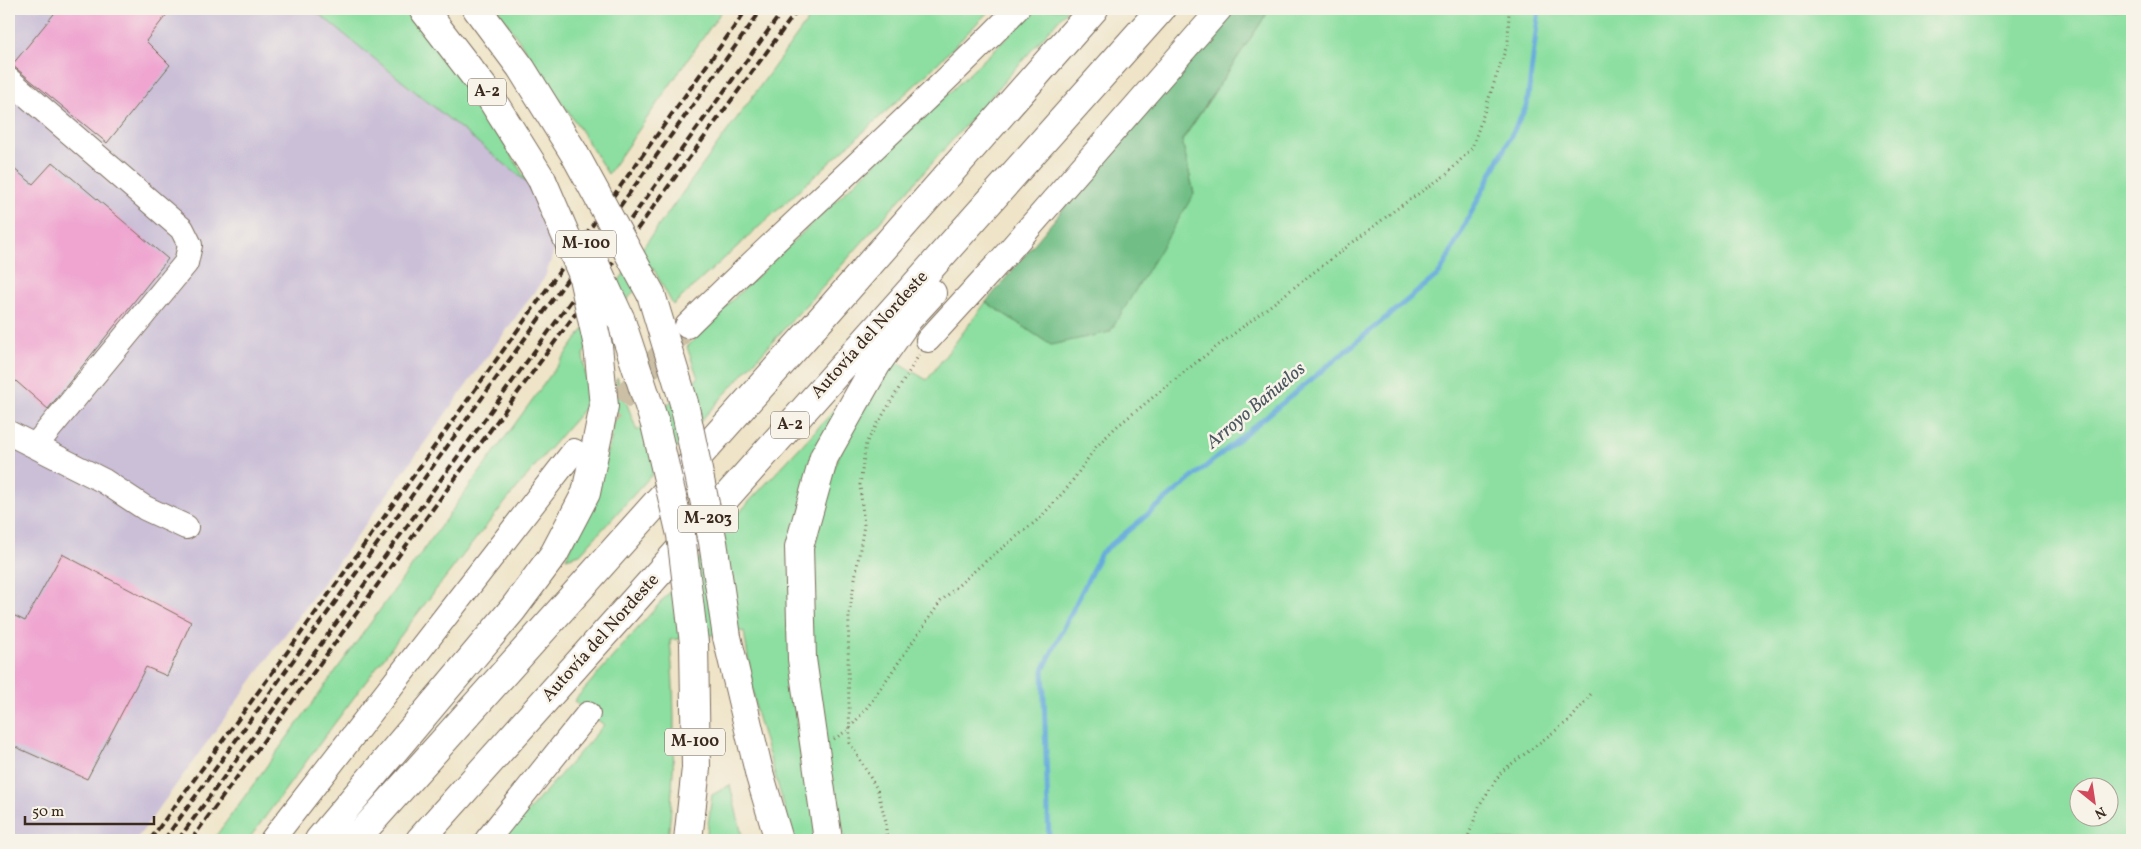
<svg xmlns="http://www.w3.org/2000/svg" width="2141" height="849" font-family="Vollkorn,serif">
	<style>
		.industrial { fill: #cabfd7 }
		.green { fill: #8cdfa0; stroke: #64845f; fill-rule: evenodd }
		.forest { fill: #71be86; stroke: #567452 }
		.lines { fill: none; stroke-linecap: round; stroke-linejoin: round }
		.stream { stroke: #65abdb; stroke-width: 5 }
		.building { fill: #efa5d0 }
		.minor-tunnel { stroke: #cbbfa6; stroke-width: 24; stroke-dasharray: 24 12; stroke-linecap: butt }
		.minor-casing { stroke: #7a6b5a; stroke-width: 26 }
		.highway-casing { stroke: #7a6b5a; stroke-width: 30 }
		.path { stroke: #7a6b5a; stroke-width: 3; stroke-dasharray: 1 4; stroke-linecap: butt }
		.minor { stroke: #fff; stroke-width: 24 }
		.highway { stroke: #fff; stroke-width: 28 }
		.rail { stroke: #3b2a1e; stroke-width: 4; stroke-dasharray: 8 4; stroke-linecap: butt }
		.highway-bridge-casing { stroke: #7a6b5a; stroke-width: 30; stroke-linecap: butt }
		.highway-bridge { stroke: #fff; stroke-width: 28 }
		.labels { text-anchor: middle; dominant-baseline: central; stroke-width: 5; stroke-linejoin: round; paint-order: stroke }
		.shield { fill: #f7f3e8; stroke: #73665b; stroke-width: 1 }
		.shield-label { font-size: 16px; font-weight: bold; fill: #3b2a1e }
		.street-label { font-size: 18px; fill: #3b2a1e; stroke: #f7f3e8 }
		.water-label { font-size: 19px; font-style: italic; fill: #4a5760; stroke: #f7f3e8 }
	</style>
	<rect width="100%" height="100%" fill="#f7f3e8"/>
	<filter id="ink" filterUnits="userSpaceOnUse"><feTurbulence type="fractalNoise" baseFrequency=".02" numOctaves="2"/><feDisplacementMap in="SourceGraphic" scale="10" xChannelSelector="R" yChannelSelector="G"/><feConvolveMatrix kernelMatrix="1 2 1 2 8 2 1 2 1" color-interpolation-filters="sRGB"/></filter>
	<filter id="wash" filterUnits="userSpaceOnUse"><feTurbulence type="fractalNoise" baseFrequency=".0096" numOctaves="4" result="noise"/><feDisplacementMap in="SourceGraphic" scale="20" xChannelSelector="R" yChannelSelector="G"/><feGaussianBlur stdDeviation="1.12" result="paint"/><feColorMatrix in="noise" values="0 0 0 0 0 0 0 0 0 0 0 0 0 0 0 0 0 1.4 0 .05"/><feComposite in="paint" operator="in"/></filter>
	<g filter="url(#wash)">
		<rect width="100%" height="100%" fill="#efe4c8"/>
		<!-- industrial -->
		<path class="industrial" d="M9,9H313L528,183L555,248L545,277L136,840H9Z"/>
		<!-- green -->
		<path class="green" d="M313,9H404L455,72L498,133L528,183Z
			M497,9H723L608,174L576,123Z
			M816,9H991L927,74L673,305L653,268L583,354L589,403C467,542 358,692 248,840H213Z
			M1037,9H1068L842,265L580,554L566,558L594,492L611,440L617,377L637,431L698,378L687,347L729,303Z
			M1270,9H2132V840H845L817,722L807,582L830,478L857,412L891,359L927,380L986,302L1051,345L1194,194L1182,141ZM2078,786H2108V816H2078Z
			M843,401L789,636L798,739L820,840H792L783,802L756,711L744,631L670,640C676,707 675,773 668,840H503L604,725L574,701L747,504Z
			M730,785L743,840H706L712,795Z"/>
		<!-- forest -->
		<path class="forest" d="M1233,9H1270L1182,140L1194,194L1110,332L1051,345L986,302L1166,85Z"/>
		<g class="lines">
			<!-- stream -->
			<path class="stream" d="M1049,840L1043,670L1101,553L1440,273L1527,105L1539,9"/>
		</g>
		<g id="blocks">
			<!-- building -->
			<path class="building" d="M58,9H171L146,41L170,65L107,143L12,65Z
				M53,162L168,259L48,409L9,375V165L33,184Z
				M62,554L191,622L167,676L146,667L87,779L9,744V613L25,621Z"/>
		</g>
	</g>
	<g filter="url(#ink)">
		<use href="#blocks" fill-opacity="0" stroke="#7a6b5a" stroke-width="1"/>
		<g class="lines">
			<!-- minor-tunnel -->
			<path class="minor-tunnel" d="M596,427L687,326"/>
			<!-- minor casing -->
			<g class="minor-casing">
				<path id="minor" d="M9,80L182,229L190,245L186,263L35,446
					M687,326C795,219 911,118 1017,9
					M928,340L1002,259L1220,9
					M9,433L104,481L145,508L186,527
					M272,840L574,451
					M487,840L588,714"/>
			</g>
			<!-- highway casing -->
			<g class="highway-casing">
				<path id="highway" d="M423,9L487,92L542,180
					M477,9L521,68L574,153
					M651,294L684,403
					M620,318L655,424
					M727,637L760,776L779,840
					M319,840L513,609L554,554L586,493L604,406L598,346
					M355,840L822,318L1094,9
					M420,840C668,564 913,286 1161,9
					M688,840L696,768L694,643
					M828,840L802,659L799,547L824,457L876,365L909,318L932,293"/>
			</g>
			<!-- path -->
			<path class="path" d="M834,739L849,729L869,705L941,601L981,565L1040,518L1068,487L1096,447L1115,428L1193,365L1395,210L1447,174L1472,148L1508,42L1509,9
				M886,840V822L877,789L850,743L848,665L849,614L864,525L860,485L866,443L919,355
				M1467,840L1480,804L1502,771L1571,719L1591,694"/>
			<!-- minor -->
			<use href="#minor" class="minor"/>
			<!-- highway -->
			<use href="#highway" class="highway"/>
			<!-- rail -->
			<path class="rail" d="M150,840L299,636L747,9
				M164,840L762,9
				M178,840L784,9
				M191,840L798,9"/>
			<!-- highway-bridge casing -->
			<g class="highway-bridge-casing">
				<path id="highway-bridge" d="M574,153L651,294
					M542,180L582,273L598,346
					M588,249L620,318
					M684,403L713,542L727,637
					M655,424L681,535L694,643"/>
			</g>
			<!-- highway-bridge -->
			<use href="#highway-bridge" class="highway-bridge"/>
		</g>
	</g>
	<g class="labels">
		<!-- shield labels -->
		<g class="shield">
			<rect x="468" y="78.5" width="38" height="27" rx="4"/>
			<rect x="556" y="230.5" width="60" height="27" rx="4"/>
			<rect x="771" y="411.5" width="38" height="27" rx="4"/>
			<rect x="678" y="505.5" width="60" height="27" rx="4"/>
			<rect x="665" y="728.5" width="60" height="27" rx="4"/>
		</g>
		<g class="shield-label">
			<text x="487" y="92">A-2</text>
			<text x="586" y="244">M-100</text>
			<text x="790" y="425">A-2</text>
			<text x="708" y="519">M-203</text>
			<text x="695" y="742">M-100</text>
		</g>
		<!-- street labels -->
		<g class="street-label">
			<text transform="translate(870 335) rotate(-48)">Autovía del Nordeste</text>
			<text transform="translate(601 638) rotate(-48)">Autovía del Nordeste</text>
		</g>
		<!-- water labels -->
		<g class="water-label">
			<text transform="translate(1256 406) rotate(-40)">Arroyo Bañuelos</text>
		</g>
	</g>
	<!-- margin -->
	<rect width="2141" height="849" fill="none" stroke="#f7f3e8" stroke-width="30"/>
	<!-- north arrow -->
	<g transform="translate(2094 802) rotate(150)"><circle r="24" fill="#f7f3e8" stroke="#aca397"/>
	<path d="M0-4L9 19L0 12L-9 19Z" fill="#d1495b"/>
	<text y="-8" font-size="14" font-weight="bold" text-anchor="middle" fill="#3b2a1e">N</text>
	</g>
	<!-- scale -->
	<path d="M25 816v8h129v-8" fill="none" stroke="#3b2a1e" stroke-width="2.5"/>
	<text x="32" y="816" font-size="15" fill="#3b2a1e" stroke="#f7f3e8" stroke-width="4" paint-order="stroke">50 m</text>
</svg>
